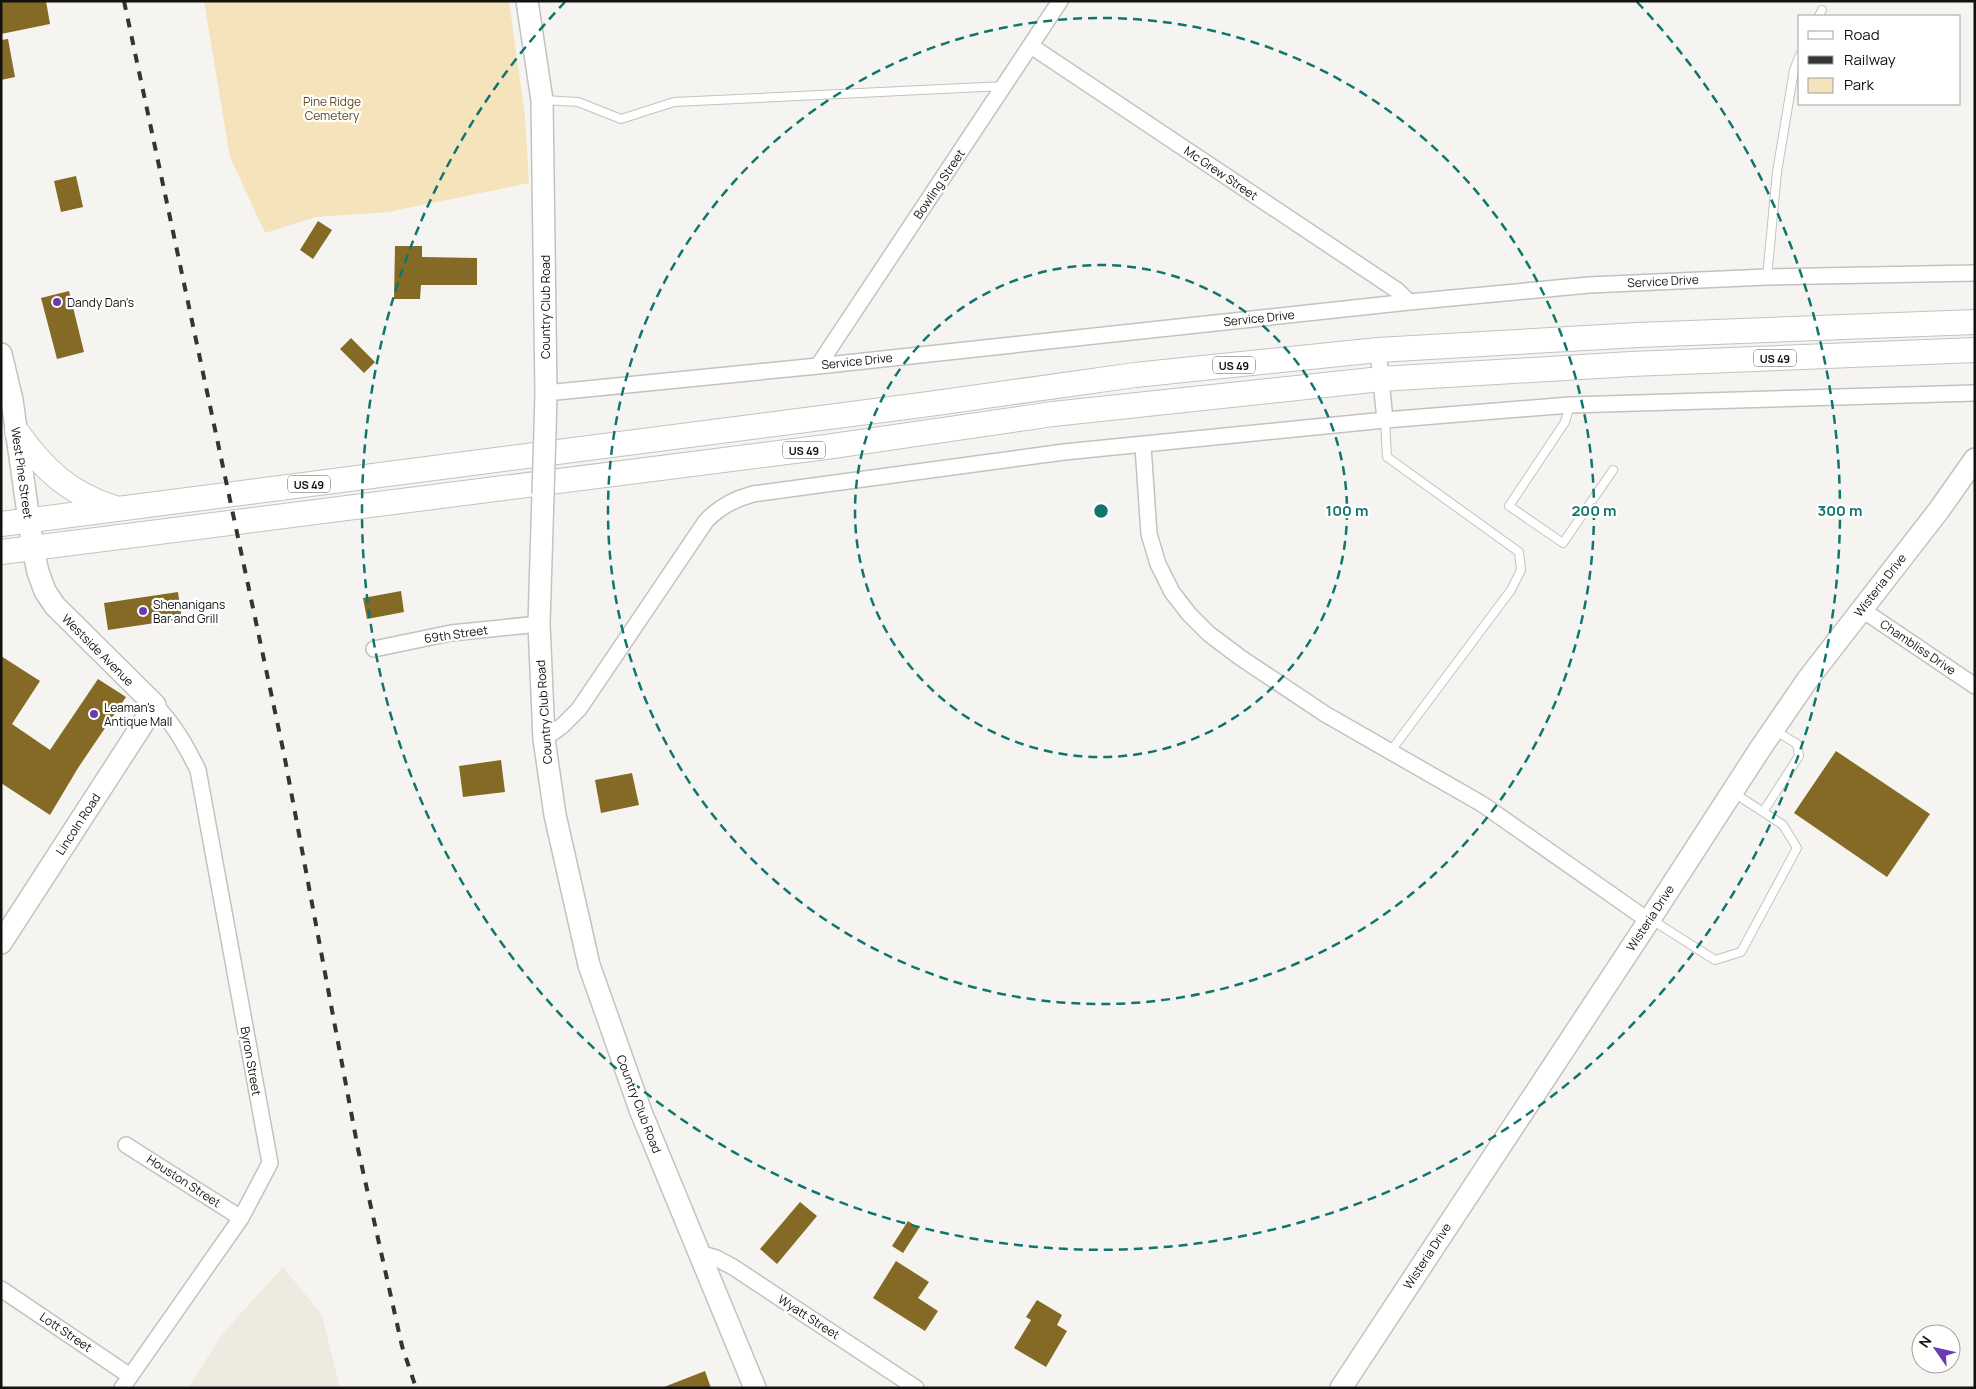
<svg xmlns="http://www.w3.org/2000/svg" width="1976" height="1389" font-family="Manrope,sans-serif">
	<style>
		.built { fill: #efeadf }
		.green { fill: #f4e3bb }
		.building { fill: #856a25 }
		.lines { fill: none; stroke-linecap: round; stroke-linejoin: round }
		.lane-casing { stroke: #c4c2be; stroke-width: 10 }
		.street-casing { stroke: #c4c2be; stroke-width: 18 }
		.secondary-casing { stroke: #c4c2be; stroke-width: 24 }
		.primary-casing { stroke: #c4c2be; stroke-width: 26 }
		.lane { stroke: #fff; stroke-width: 8 }
		.street { stroke: #fff; stroke-width: 15 }
		.secondary { stroke: #fff; stroke-width: 21 }
		.primary { stroke: #fff; stroke-width: 24 }
		.rail { stroke: #353433; stroke-width: 4; stroke-dasharray: 9 9; stroke-linecap: butt }
		.secondary-bridge-casing { stroke: #c4c2be; stroke-width: 24; stroke-linecap: butt }
		.secondary-bridge { stroke: #fff; stroke-width: 21 }
		.ring { fill: none; stroke: #0f766e; stroke-width: 2.5; stroke-dasharray: 9 6 }
		.poi-dot { fill: #693bb3; stroke: #fff; stroke-width: 2 }
		.labels { text-anchor: middle; dominant-baseline: central; stroke-width: 4.5; stroke-linejoin: round; paint-order: stroke }
		.shield { fill: #fff; stroke: #5a5958; stroke-width: 1 }
		.shield-label { font-size: 11px; font-weight: bold; fill: #131211 }
		.park-label { font-size: 12px; fill: #5f4b17; stroke: #fff }
		.street-label { font-size: 12px; fill: #131211; stroke: #fff }
		.poi-label { font-size: 12px; fill: #131211; stroke: #fff; text-anchor: start }
		.centre { fill: #0f766e; stroke: #fff; stroke-width: 2.5 }
		.ring-label { font-size: 15px; text-anchor: middle; font-weight: bold; fill: #0f766e; stroke: #fff; stroke-width: 4.5; stroke-linejoin: round; paint-order: stroke }
	</style>
	<rect width="100%" height="100%" fill="#f6f4f0"/>
	<!-- built -->
	<path class="built" d="M283,1267L322,1315L340,1388H188L223,1333Z"/>
	<!-- green -->
	<path class="green" d="M204,1H509L525,117L529,183L388,212L316,217L265,233L230,157Z"/>
	<!-- building -->
	<path class="building" d="M1,1H46L50,24L1,34Z
		M8,39L15,77L1,80V40Z
		M76,176L83,207L61,212L54,181Z
		M318,221L332,230L313,259L300,250Z
		M395,246H422V257L477,258V285H421L420,299H394Z
		M69,291L84,352L57,359L41,298Z
		M351,338L375,362L364,373L340,349Z
		M401,591L404,612L367,619L363,598Z
		M178,592L182,619L108,630L104,603Z
		M1,656L40,681L12,724L50,750L98,679L126,697L78,768L50,815L1,783Z
		M1836,751L1930,814L1887,877L1794,813Z
		M501,760L505,792L463,797L459,766Z
		M632,773L639,805L601,813L595,780Z
		M800,1202L817,1216L777,1264L760,1249Z
		M908,1221L919,1228L903,1253L892,1246Z
		M896,1261L929,1282L918,1298L938,1311L925,1331L873,1298Z
		M1037,1300L1062,1315L1057,1325L1067,1331L1046,1367L1014,1348L1031,1320L1026,1317Z
		M705,1371L711,1388H664V1387Z"/>
	<g class="lines">
		<!-- lane casing -->
		<g class="lane-casing">
			<path id="lane" d="M1819,16L1822,10
				M544,100L578,102L621,119L674,102L1004,86
				M1767,277L1777,172L1794,70L1800,55
				M1570,405L1565,422L1509,506L1563,543L1613,470
				M1385,420L1387,457L1519,552L1521,570L1511,590L1390,752
				M1763,812L1799,756L1797,744L1774,730
				M1652,920L1715,960L1741,952L1797,848L1783,825L1734,793"/>
		</g>
		<!-- street casing -->
		<g class="street-casing">
			<path id="street" d="M1031,46L1398,291L1409,302
				M1378,350L1385,420
				M818,366L1060,1
				M546,393L818,366L1409,302L1589,285L1767,277L1975,273
				M1143,446L1149,534L1158,564L1172,592L1189,614L1209,634L1241,658L1325,714L1482,804L1649,921
				M1861,609L1975,686
				M374,649L451,633L539,624
				M544,739L562,726L579,709L706,521C719,507 734,499 753,494L1064,452L1385,420L1570,405L1975,393
				M126,1145L241,1218
				M699,1253L716,1258L733,1267L916,1388
				M1,1289L130,1376
				M122,1388L241,1218L270,1163L198,770C186,746 174,724 155,705"/>
		</g>
		<!-- secondary casing -->
		<g class="secondary-casing">
			<path id="secondary" d="M527,1L542,100L546,393L545,431
				M1,354L12,400L33,549L38,572L45,591L55,606L155,705L1,943
				M543,494L539,624L544,739L555,815L589,965L641,1112L755,1388
				M1341,1388L1650,919L1760,749L1808,679L1939,510L1975,459"/>
		</g>
		<!-- primary casing -->
		<g class="primary-casing">
			<path id="primary" d="M17,432C44,470 70,494 115,508
				M1,524L929,404L1135,375L1378,350L1638,335L1975,322
				M1,552L826,447L1053,414L1381,379L1631,364L1975,350"/>
		</g>
		<!-- lane -->
		<use href="#lane" class="lane"/>
		<!-- street -->
		<use href="#street" class="street"/>
		<!-- secondary -->
		<use href="#secondary" class="secondary"/>
		<!-- primary -->
		<use href="#primary" class="primary"/>
		<!-- rail -->
		<path class="rail" d="M124,1L284,754L358,1149L402,1346L416,1388"/>
		<!-- secondary-bridge casing -->
		<g class="secondary-bridge-casing">
			<path id="secondary-bridge" d="M543,494L545,431"/>
		</g>
		<!-- secondary-bridge -->
		<use href="#secondary-bridge" class="secondary-bridge"/>
	</g>
	<!-- distance rings -->
	<g class="ring">
		<circle cx="1101" cy="511" r="246"/>
		<circle cx="1101" cy="511" r="493"/>
		<path d="M1637 2A739 739 0 1 1 565 2"/>
	</g>
	<!-- markers -->
	<g class="poi-dot">
		<circle cx="57" cy="302" r="5"/>
		<circle cx="143" cy="611" r="5"/>
		<circle cx="94" cy="714" r="5"/>
	</g>
	<g class="labels">
		<!-- shield labels -->
		<g class="shield">
			<rect x="1754" y="349.5" width="42" height="17" rx="4"/>
			<rect x="1213" y="356.5" width="42" height="17" rx="4"/>
			<rect x="783" y="441.5" width="42" height="17" rx="4"/>
			<rect x="288" y="475.5" width="42" height="17" rx="4"/>
		</g>
		<g class="shield-label">
			<text x="1775" y="358">US 49</text>
			<text x="1234" y="365">US 49</text>
			<text x="804" y="450">US 49</text>
			<text x="309" y="484">US 49</text>
		</g>
		<!-- park labels -->
		<g class="park-label">
			<text x="332" y="101">Pine Ridge<tspan x="332" dy="14">Cemetery</tspan></text>
		</g>
		<!-- street labels -->
		<g class="street-label">
			<text transform="translate(1221 173) rotate(34)">Mc Grew Street</text>
			<text transform="translate(939 184) rotate(-56)">Bowling Street</text>
			<text transform="translate(1663 281) rotate(-3)">Service Drive</text>
			<text transform="translate(545 307) rotate(-90)">Country Club Road</text>
			<text transform="translate(1259 318) rotate(-6)">Service Drive</text>
			<text transform="translate(857 361) rotate(-6)">Service Drive</text>
			<text transform="translate(22 473) rotate(82)">West Pine Street</text>
			<text transform="translate(1880 585) rotate(-52)">Wisteria Drive</text>
			<text transform="translate(456 634) rotate(-8)">69th Street</text>
			<text transform="translate(1918 647) rotate(34)">Chambliss Drive</text>
			<text transform="translate(98 650) rotate(45)">Westside Avenue</text>
			<text transform="translate(544 712) rotate(-94)">Country Club Road</text>
			<text transform="translate(78 824) rotate(-57)">Lincoln Road</text>
			<text transform="translate(1650 918) rotate(-57)">Wisteria Drive</text>
			<text transform="translate(251 1061) rotate(80)">Byron Street</text>
			<text transform="translate(639 1104) rotate(69)">Country Club Road</text>
			<text transform="translate(184 1181) rotate(33)">Houston Street</text>
			<text transform="translate(1427 1256) rotate(-57)">Wisteria Drive</text>
			<text transform="translate(809 1317) rotate(33)">Wyatt Street</text>
			<text transform="translate(66 1332) rotate(34)">Lott Street</text>
		</g>
		<!-- poi labels -->
		<g class="poi-label">
			<text x="67" y="302">Dandy Dan's</text>
			<text x="153" y="604">Shenanigans<tspan x="153" dy="14">Bar and Grill</tspan></text>
			<text x="104" y="707">Leaman's<tspan x="104" dy="14">Antique Mall</tspan></text>
		</g>
	</g>
	<circle cx="1101" cy="511" r="8" class="centre"/>
	<g class="ring-label">
		<text x="1347" y="516">100 m</text>
		<text x="1594" y="516">200 m</text>
		<text x="1840" y="516">300 m</text>
	</g>
	<!-- border -->
	<rect width="1976" height="1389" fill="none" stroke="#131211" stroke-width="5"/>
	<!-- legend -->
	<rect x="1798" y="15" width="162" height="90" fill="#ffffff" stroke="#a1a0a0"/>
	<rect x="1808" y="31" width="25" height="8" fill="#ffffff" stroke="#a1a0a0"/>
	<text x="1844" y="40" font-size="15" fill="#131211">Road</text>
	<rect x="1808" y="56" width="25" height="8" fill="#353433" stroke="#a1a0a0"/>
	<text x="1844" y="65" font-size="15" fill="#131211">Railway</text>
	<rect x="1808" y="78" width="25" height="15" fill="#f4e3bb" stroke="#a1a0a0"/>
	<text x="1844" y="90" font-size="15" fill="#131211">Park</text>
	<!-- north arrow -->
	<g transform="translate(1936 1349) rotate(304)"><circle r="24" fill="#ffffff" stroke="#a1a0a0"/>
	<path d="M0-4L9 19L0 12L-9 19Z" fill="#693bb3"/>
	<text y="-8" font-size="14" font-weight="bold" text-anchor="middle" fill="#131211">N</text>
	</g>
</svg>
